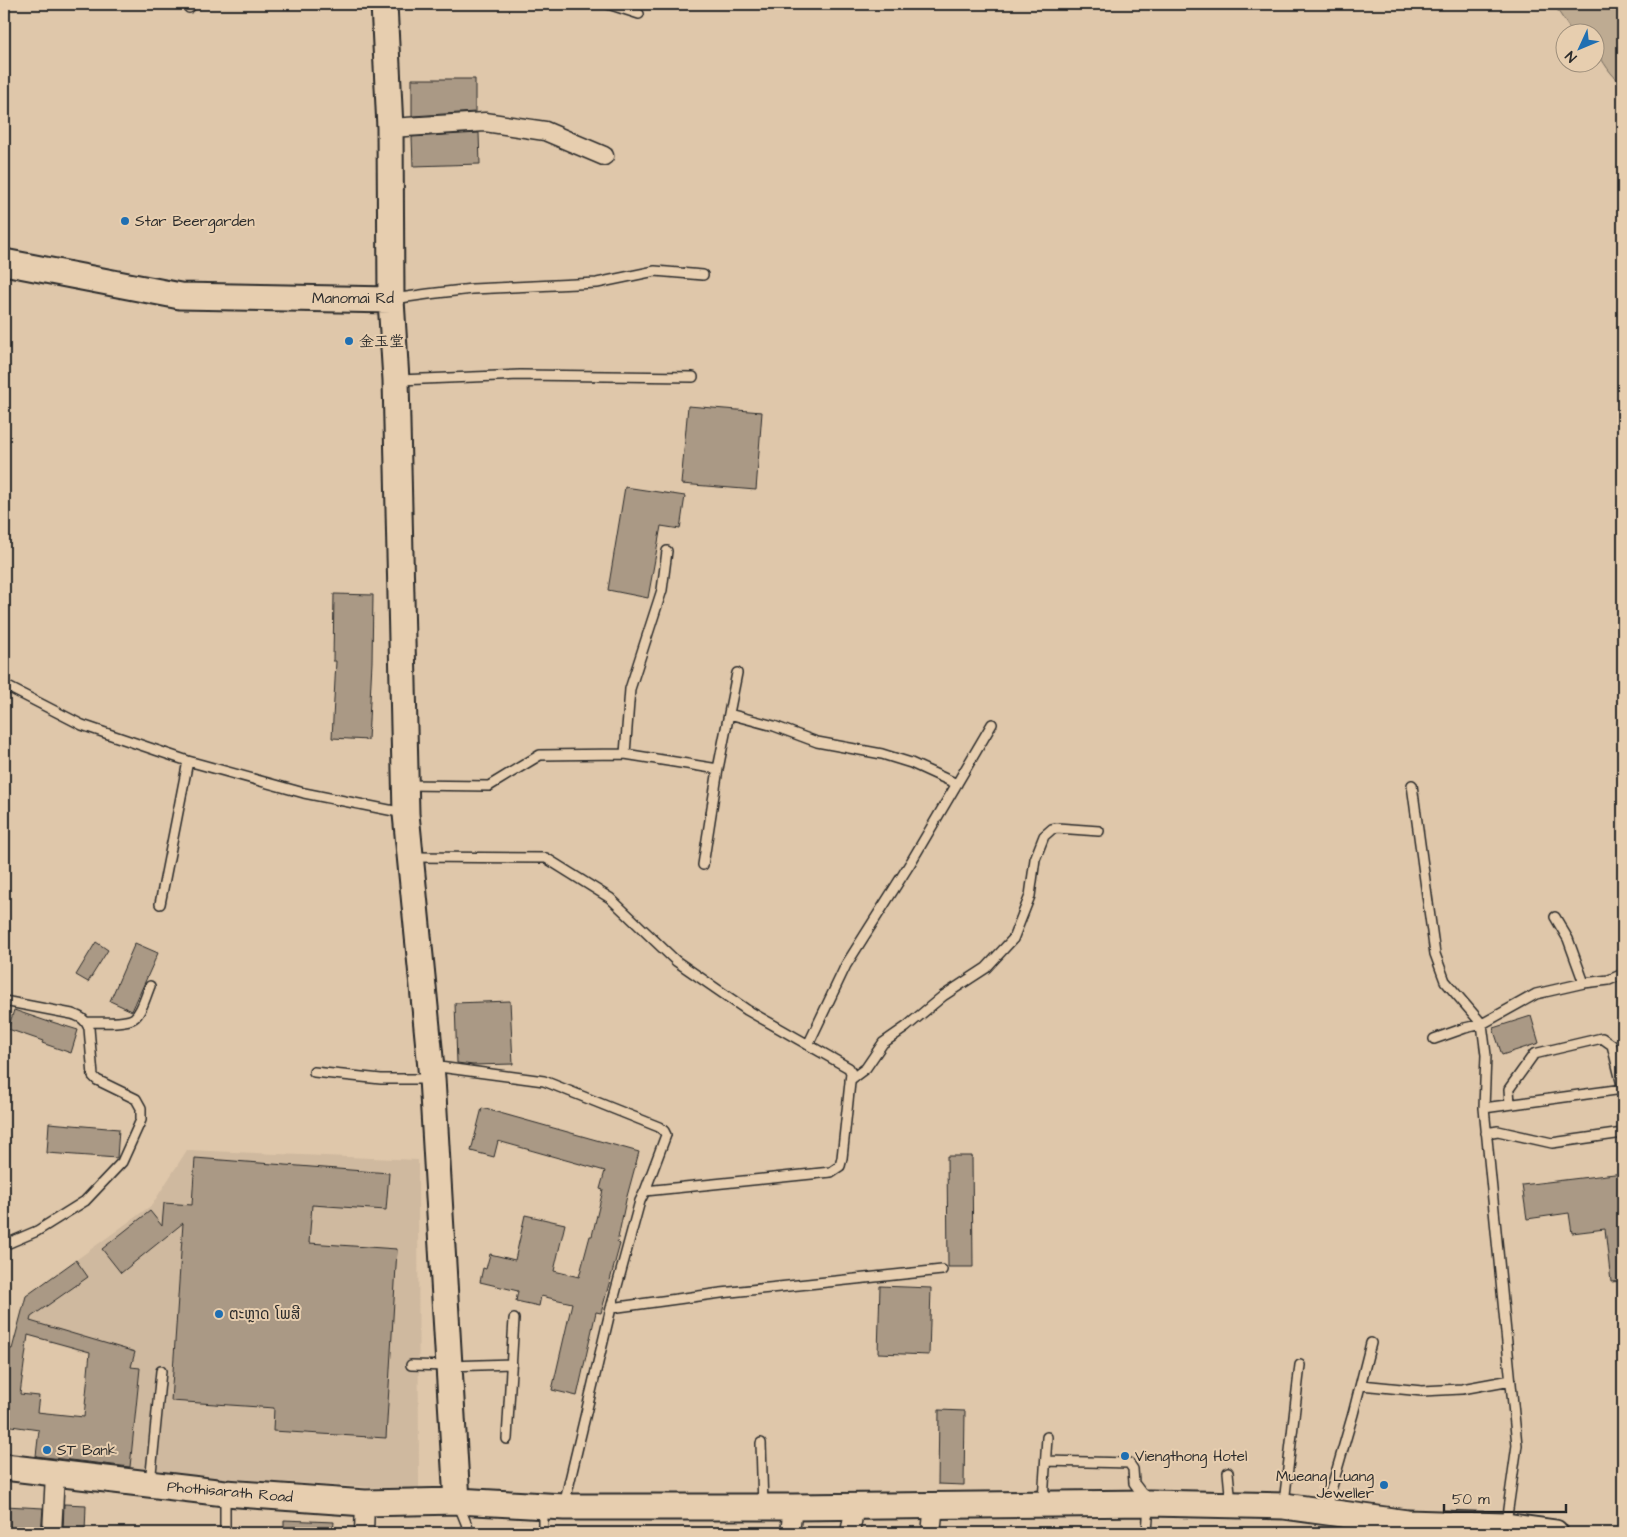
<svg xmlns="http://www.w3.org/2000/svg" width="1627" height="1537" font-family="'Architects Daughter','LXGW WenKai TC','Noto Sans Lao',sans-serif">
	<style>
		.built { fill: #cfb99f }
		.green { fill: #beab92; stroke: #746b5e }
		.building { fill: #aa9985; stroke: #2b2b2b; fill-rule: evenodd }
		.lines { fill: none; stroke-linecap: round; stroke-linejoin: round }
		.lane-casing { stroke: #2b2b2b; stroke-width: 12 }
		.street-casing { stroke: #2b2b2b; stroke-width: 21 }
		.secondary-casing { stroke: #2b2b2b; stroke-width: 29 }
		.lane { stroke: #e7ceaf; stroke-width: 9 }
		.street { stroke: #e7ceaf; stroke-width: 18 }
		.secondary { stroke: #e7ceaf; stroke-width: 25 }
		.poi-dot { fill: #1f6fb2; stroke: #e7ceaf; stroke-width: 2 }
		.labels { text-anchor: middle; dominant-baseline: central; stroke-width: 4; stroke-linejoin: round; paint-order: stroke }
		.poi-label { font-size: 15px; fill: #2b2b2b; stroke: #e7ceaf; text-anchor: start }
		.street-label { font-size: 15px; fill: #2b2b2b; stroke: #e7ceaf }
	</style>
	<rect width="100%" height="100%" fill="#dfc7aa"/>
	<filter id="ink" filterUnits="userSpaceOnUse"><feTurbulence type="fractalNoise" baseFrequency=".02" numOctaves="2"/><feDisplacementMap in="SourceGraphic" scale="10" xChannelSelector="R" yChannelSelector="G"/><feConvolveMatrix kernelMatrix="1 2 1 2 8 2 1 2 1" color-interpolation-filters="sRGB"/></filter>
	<g filter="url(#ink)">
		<!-- built -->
		<path class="built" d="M187,1150L418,1160L419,1490L159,1475L130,1470L140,1368L16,1332L25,1297L152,1205Z"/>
		<!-- green -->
		<path class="green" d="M1559,4H1623V83C1610,77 1604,61 1595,50L1594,32H1572L1558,11Z"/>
		<!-- building -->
		<path class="building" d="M412,79H475V112L412,116Z
			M479,133L480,164L413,166L412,137Z
			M688,406L762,412L756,490L681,484Z
			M625,487L685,496L680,529L661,526L648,598L608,590Z
			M334,594L373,595L372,662L368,740L332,738L336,661H333Z
			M96,942L108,950L88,982L76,975Z
			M135,943L158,953L132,1011L110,1001Z
			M510,1001L513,1064L473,1065L457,1063L455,1003Z
			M14,1010L49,1022V1021L78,1030L71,1053L42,1043L43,1041L8,1029Z
			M1531,1016L1539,1043L1502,1055L1493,1028Z
			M482,1108L639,1152L626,1200L617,1243L620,1244L601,1313L596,1312L577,1396L552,1390L572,1303L541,1296L539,1306L516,1301L518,1291L480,1282L483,1268L486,1269L490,1254L515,1260L525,1215L565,1224L554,1271L579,1277L590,1236H592L603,1190L600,1189L605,1171L498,1141L494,1157L471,1151Z
			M49,1123L119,1129L117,1158L47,1153Z
			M947,1156H972L973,1267H948Z
			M195,1158L389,1173L386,1210L312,1205L309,1243L397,1249L386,1438L273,1431L274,1408L171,1401L183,1223L121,1273L102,1249L150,1211L162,1226L164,1203L192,1205Z
			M1623,1173V1281L1611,1282L1605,1229L1572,1233L1569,1213L1527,1219L1522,1185Z
			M76,1260L88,1277L31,1317L30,1321L135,1352L131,1367L140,1368L130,1467L36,1456L39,1430L4,1425V1348L12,1349L26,1296ZM28,1335L90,1352L84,1417L37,1412L39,1396L20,1394Z
			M880,1286L931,1288L929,1355L878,1353Z
			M939,1410L965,1411L964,1485L938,1484Z
			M64,1504L86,1505L85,1533H63Z
			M5,1506L43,1508L41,1533H4Z
			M284,1520L334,1522L333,1533H284Z"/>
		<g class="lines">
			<!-- lane casing -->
			<g class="lane-casing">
				<path id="lane" d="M608,4L639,14
					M189,8L193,4
					M393,299L428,294L472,289L597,283L655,271L703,275
					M399,380L520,375L693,377
					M4,693L8,687L82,725L188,761L304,793L404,813
					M729,714L774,726L817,742L882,754L911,763L957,784
					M625,754L630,689L662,590L667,551
					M406,785L489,786L540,755L625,754L718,769L737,673
					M1412,785L1435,954L1445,981L1482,1024L1486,1055L1484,1108L1517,1445L1506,1523
					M411,857L546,858L610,898L676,961L747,1010L849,1068L851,1073L842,1158L840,1166L831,1172L645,1191L640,1201L611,1308L564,1505
					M703,865L718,769
					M160,904L188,761
					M1555,917L1568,939L1584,983
					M4,1001L72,1014C81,1017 85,1019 89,1028L93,1076L97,1080L136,1099L141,1108V1120L122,1162L85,1201L37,1231L4,1245
					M86,1022C97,1022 126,1024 134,1018C142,1012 146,995 150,986
					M1434,1039L1465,1028L1482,1024L1536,994L1584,983L1609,980L1623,974
					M808,1045L846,965L911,862L992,724
					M432,1066L544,1081L659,1127L664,1131L666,1135L645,1191
					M314,1072L381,1079H430
					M850,1080L866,1068L883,1043L906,1027L943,996L986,968L1013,939L1030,896L1035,859L1044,836L1052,829L1057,828L1099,831
					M1484,1108L1623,1089L1612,1045L1602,1038L1534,1054L1509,1089L1510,1104
					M1486,1133L1498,1131L1552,1143L1623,1133
					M611,1308L721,1293L942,1270
					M411,1365L449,1366L512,1364
					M1361,1385L1422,1391L1462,1389L1511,1380
					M507,1439L514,1319
					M761,1443L763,1506
					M1046,1461L1129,1463L1133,1469L1134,1483L1149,1503L1147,1533
					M1228,1472L1231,1504
					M150,1483L161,1371
					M1043,1501L1047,1437
					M458,1503L470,1533
					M1284,1503L1300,1365
					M1325,1511L1353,1414L1371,1343
					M225,1533V1494
					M543,1533V1509
					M1356,1533V1518"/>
			</g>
			<!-- street casing -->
			<g class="street-casing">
				<path id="street" d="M390,128L485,122L545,131L604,156
					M52,1533L55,1474
					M364,1533L365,1503
					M790,1533L793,1507
					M850,1533L855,1506
					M931,1533L934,1505"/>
			</g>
			<!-- secondary casing -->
			<g class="secondary-casing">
				<path id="secondary" d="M384,4L390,128L391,300L396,380L406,814L432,1078L457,1501
					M4,262L180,296L391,300
					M4,1467L225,1493L365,1503L457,1501L564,1507H793L1149,1503L1284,1506L1407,1523L1505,1526L1555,1533"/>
			</g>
			<!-- lane -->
			<use href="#lane" class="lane"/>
			<!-- street -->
			<use href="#street" class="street"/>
			<!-- secondary -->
			<use href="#secondary" class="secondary"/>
		</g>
	</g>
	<!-- markers -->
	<g class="poi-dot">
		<circle cx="125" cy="221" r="5"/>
		<circle cx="349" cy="341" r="5"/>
		<circle cx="219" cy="1314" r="5"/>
		<circle cx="47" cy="1450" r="5"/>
		<circle cx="1125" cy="1456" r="5"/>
		<circle cx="1384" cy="1485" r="5"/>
	</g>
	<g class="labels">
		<!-- poi labels -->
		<g class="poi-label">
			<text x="135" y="221">Star Beergarden</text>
			<text x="359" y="341">金玉堂</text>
			<text x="229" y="1314">ຕະຫຼາດ ໂພສີ</text>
			<text x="57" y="1450">ST Bank</text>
			<text x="1135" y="1456">Viengthong Hotel</text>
			<text x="1374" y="1476" text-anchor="end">Mueang Luang<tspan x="1374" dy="17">Jeweller</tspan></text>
		</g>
		<!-- street labels -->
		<g class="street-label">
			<text x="353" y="298">Manomai Rd</text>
			<text transform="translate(230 1492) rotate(5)">Phothisarath Road</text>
		</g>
	</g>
	<!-- margin -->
	<rect width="1627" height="1537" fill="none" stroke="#e7ceaf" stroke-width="20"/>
	<rect x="10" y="10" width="1607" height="1517" fill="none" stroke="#2b2b2b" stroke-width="2" filter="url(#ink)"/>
	<!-- north arrow -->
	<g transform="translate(1580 48) rotate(226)"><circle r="24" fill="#e7ceaf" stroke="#9c8d7a"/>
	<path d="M0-4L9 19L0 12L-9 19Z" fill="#1f6fb2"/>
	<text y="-8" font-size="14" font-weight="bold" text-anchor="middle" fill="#2b2b2b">N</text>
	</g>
	<!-- scale -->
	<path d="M1444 1504v8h122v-8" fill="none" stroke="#2b2b2b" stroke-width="2.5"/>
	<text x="1452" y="1504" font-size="15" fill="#2b2b2b" stroke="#e7ceaf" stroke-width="4" paint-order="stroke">50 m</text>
</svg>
